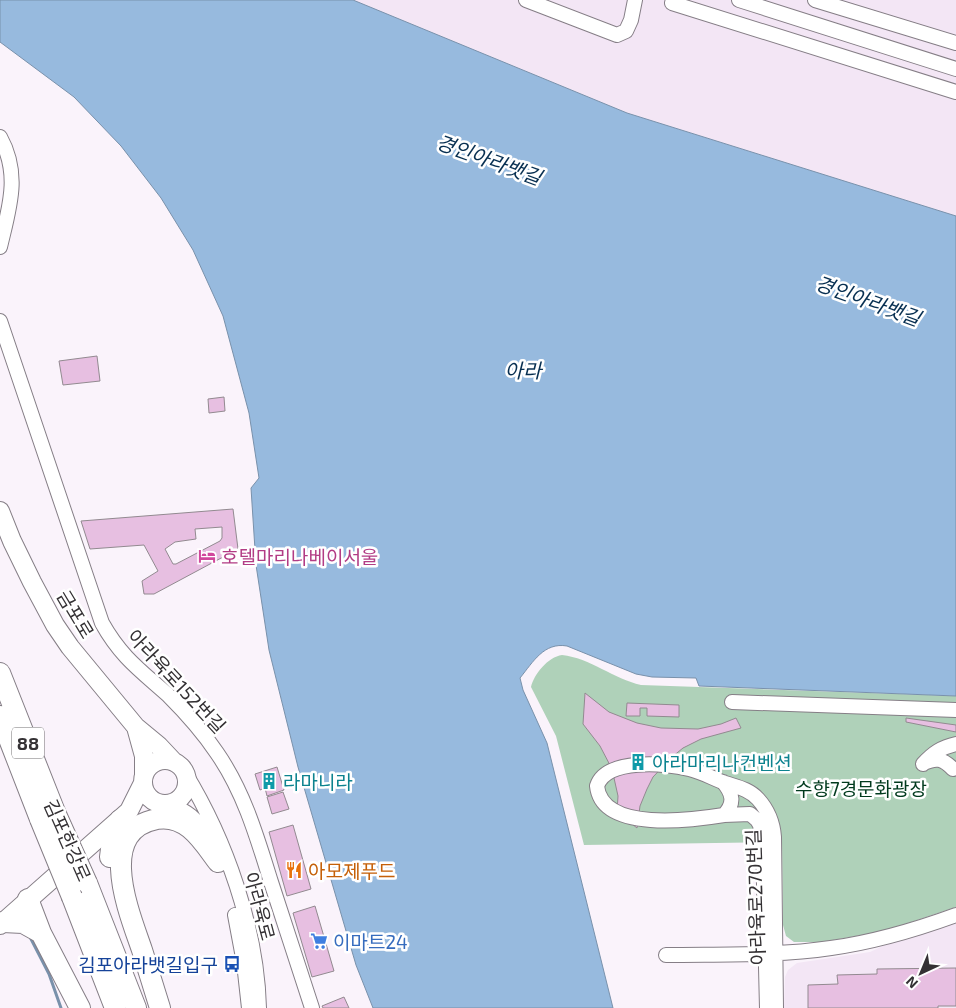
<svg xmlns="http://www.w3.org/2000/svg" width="956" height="1008" font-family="'Exo 2','Noto Sans KR',sans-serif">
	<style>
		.built { fill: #f3e6f5 }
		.green { fill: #afd1b9 }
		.water { fill: #97bade; stroke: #7991ab }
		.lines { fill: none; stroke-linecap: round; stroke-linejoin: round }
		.stream { stroke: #7991ab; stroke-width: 3 }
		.building { fill: #e7bfe1; stroke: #928a90; fill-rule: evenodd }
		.minor-casing { stroke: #857e86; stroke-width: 16 }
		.major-casing { stroke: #857e86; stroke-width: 20 }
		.highway-casing { stroke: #857e86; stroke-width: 22 }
		.minor { stroke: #fff; stroke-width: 14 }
		.major { stroke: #fff; stroke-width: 18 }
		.highway { stroke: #fff; stroke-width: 20 }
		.highway-bridge-casing { stroke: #857e86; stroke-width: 22; stroke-linecap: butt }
		.highway-bridge { stroke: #fff; stroke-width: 20 }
		.labels { text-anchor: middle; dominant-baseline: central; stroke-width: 5; stroke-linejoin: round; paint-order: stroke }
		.shield { fill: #fff; stroke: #716f71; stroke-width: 1 }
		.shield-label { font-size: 18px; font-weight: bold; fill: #343134 }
		.hotel-label { font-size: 19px; fill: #b23c85; stroke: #fff; text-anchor: start }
		.street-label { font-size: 19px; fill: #343134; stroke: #fff }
		.culture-label { font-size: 19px; fill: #0d838f; stroke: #fff; text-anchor: start }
		.park-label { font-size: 19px; fill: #013a1d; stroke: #fff }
		.food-label { font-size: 19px; fill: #c56008; stroke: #fff; text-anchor: start }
		.shop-label { font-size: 19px; fill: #366cbe; stroke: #fff; text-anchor: start }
		.transit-label { font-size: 19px; fill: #164399; stroke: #fff; text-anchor: end }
		.water-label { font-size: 20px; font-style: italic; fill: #072f51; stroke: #fff }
	</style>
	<rect width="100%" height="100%" fill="#faf3fb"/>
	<!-- built -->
	<path class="built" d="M353,0H956V216L627,113Z
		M956,922V1008H784L785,977L788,970L797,963L870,952L885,945L911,938Z"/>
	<!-- green -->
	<path class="green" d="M562,655C590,658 614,679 641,685L956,696V907L885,931L822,942H794L786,936L783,925L782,842L584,845L556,736L531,687C534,674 548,657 562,655Z"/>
	<!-- water -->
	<path class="water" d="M0,0H353L627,113L956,216V696L699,686L696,678L652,677L636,674L567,646C544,642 533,662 520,678L523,690L547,743L613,1008H373L356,965L298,767L269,650L256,565L251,488L259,478L249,413L223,316L193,250L161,198L121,146L74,97L0,42Z"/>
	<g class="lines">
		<!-- stream -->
		<path class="stream" d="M30,937L49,974L61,1008"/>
	</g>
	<!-- building -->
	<path class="building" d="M97,356L100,381L63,385L59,361Z
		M224,397L225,411L209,413L208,399Z
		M233,509L238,549L154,594H144L142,581L158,571L144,545L90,549L81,521ZM222,527V538L220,541L176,564H173L165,549L175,542L196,539L195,529Z
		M585,693L609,712L637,723L661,728L698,729L721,724L736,718L741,728L701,739L683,748L672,757L653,777L647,789L640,806L637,828L617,812L618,796L612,769L600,746L583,724Z
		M627,703L679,705V717L647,716V708H640V716H626Z
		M906,718L956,725V732L906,722Z
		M277,767L284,790L267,796L265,788L260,790L255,774Z
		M283,792L289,809L272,814L267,797Z
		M293,825L311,889L287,896L269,832Z
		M315,906L334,971L312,977L293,913Z
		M956,968V1006H938V1008H808V985L838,984L837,975L877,974V969Z
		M344,997L349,1008H323L322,1006Z"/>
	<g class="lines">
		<!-- minor casing -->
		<g class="minor-casing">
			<path id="minor" d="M526,0L617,35L626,31L631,20L635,0
				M673,0L672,3L956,92
				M739,0L956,69
				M815,0L956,43
				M0,137C21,175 9,208 0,247
				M0,321L102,623C121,657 140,670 168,695C186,713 203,732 217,753C244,792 257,837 271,882C285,924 298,966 312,1008
				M732,702L956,710
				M924,763C937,757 943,759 953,769
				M923,764C933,753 942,747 956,744
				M185,773C226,840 257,928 259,1008
				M723,782C733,794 735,803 724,815C693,820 602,833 597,786C606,758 666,763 689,769C702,772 712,778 725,783C737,787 749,789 758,799C768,810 773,823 774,837L776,1008
				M167,803C186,810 198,819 208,838
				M724,815L750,814L757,820L760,825L763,843L767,1008
				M235,915L244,963L249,1008
				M666,955C721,954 777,956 831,948C874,942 915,930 956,915"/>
		</g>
		<!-- major casing -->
		<g class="major-casing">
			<path id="major" d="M0,511L12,541L32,582L55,625L70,647L136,727L159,746L174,762
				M136,727L144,756V775
				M143 782a22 22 0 1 1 44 0a22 22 0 1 1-44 0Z
				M0,925L129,811L143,783"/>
		</g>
		<!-- highway casing -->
		<g class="highway-casing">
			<path id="highway" d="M0,673L55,812
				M0,716L40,819
				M110,857L112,841L120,820
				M87,883L136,1008
				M72,897L115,1008
				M28,899L41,933L80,1008
				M3,922L23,923L41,933
				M160,1008C154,989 148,969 142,950C129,912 95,831 157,819C187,814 203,842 218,862"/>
		</g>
		<!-- minor -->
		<use href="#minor" class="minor"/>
		<!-- major -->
		<use href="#major" class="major"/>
		<!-- highway -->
		<use href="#highway" class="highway"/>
		<!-- highway-bridge casing -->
		<g class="highway-bridge-casing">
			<path id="highway-bridge" d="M55,812L87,883
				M40,819L72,897"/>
		</g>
		<!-- highway-bridge -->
		<use href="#highway-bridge" class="highway-bridge"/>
	</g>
	<!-- icons -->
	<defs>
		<g id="hotel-bare" transform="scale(1.35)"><path d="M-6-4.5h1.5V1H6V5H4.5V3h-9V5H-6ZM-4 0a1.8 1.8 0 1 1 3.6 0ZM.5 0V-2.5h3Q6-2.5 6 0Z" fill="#d1479c" stroke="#fff" stroke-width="2.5" paint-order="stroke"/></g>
		<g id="building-bare" transform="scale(1.35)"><path d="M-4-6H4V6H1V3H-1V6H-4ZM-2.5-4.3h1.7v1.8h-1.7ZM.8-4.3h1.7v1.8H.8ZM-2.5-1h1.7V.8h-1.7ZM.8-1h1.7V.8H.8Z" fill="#0f9aa8" stroke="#fff" stroke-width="2.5" paint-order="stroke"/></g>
		<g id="restaurant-bare" transform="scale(1.35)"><path d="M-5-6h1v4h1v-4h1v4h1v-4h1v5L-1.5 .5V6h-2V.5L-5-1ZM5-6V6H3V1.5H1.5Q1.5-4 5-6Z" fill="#e8710a" stroke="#fff" stroke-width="2.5" paint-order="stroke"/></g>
		<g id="supermarket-bare" transform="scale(1.35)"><path d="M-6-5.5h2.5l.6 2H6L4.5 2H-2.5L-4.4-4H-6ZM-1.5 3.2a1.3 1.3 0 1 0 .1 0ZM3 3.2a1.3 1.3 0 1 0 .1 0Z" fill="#3f7fe0" stroke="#fff" stroke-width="2.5" paint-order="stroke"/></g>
		<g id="bus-bare" transform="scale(1.35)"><path d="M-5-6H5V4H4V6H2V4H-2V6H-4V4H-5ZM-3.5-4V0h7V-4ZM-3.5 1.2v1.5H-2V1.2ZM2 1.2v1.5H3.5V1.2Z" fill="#1a4fb4" stroke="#fff" stroke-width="2.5" paint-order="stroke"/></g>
	</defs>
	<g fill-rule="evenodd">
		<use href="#hotel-bare" x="207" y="556"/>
		<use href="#building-bare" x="638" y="762"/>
		<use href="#building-bare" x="269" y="781"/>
		<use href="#restaurant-bare" x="294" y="870"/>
		<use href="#supermarket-bare" x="319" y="941"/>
		<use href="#bus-bare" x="232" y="964"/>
	</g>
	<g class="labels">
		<!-- shield labels -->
		<rect class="shield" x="12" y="727.5" width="32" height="31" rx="4"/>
		<g class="shield-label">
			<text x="28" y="743">88</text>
		</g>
		<!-- hotel labels -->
		<g class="hotel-label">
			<text x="221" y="556">호텔마리나베이서울</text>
		</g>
		<!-- street labels -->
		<g class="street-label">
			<text transform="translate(76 614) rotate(59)">금포로</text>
			<text transform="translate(177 681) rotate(47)">아라육로152번길</text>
			<text transform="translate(68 840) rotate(66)">김포한강로</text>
			<text transform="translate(755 897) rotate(-92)">아라육로270번길</text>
			<text transform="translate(260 906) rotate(75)">아라육로</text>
		</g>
		<!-- culture labels -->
		<g class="culture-label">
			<text x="652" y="762">아라마리나컨벤션</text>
			<text x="283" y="781">라마니라</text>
		</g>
		<!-- park labels -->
		<g class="park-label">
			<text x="861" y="788">수향7경문화광장</text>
		</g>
		<!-- food labels -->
		<g class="food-label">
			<text x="308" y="870">아모제푸드</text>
		</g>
		<!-- shop labels -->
		<g class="shop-label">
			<text x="333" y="941">이마트24</text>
		</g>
		<!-- transit labels -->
		<g class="transit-label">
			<text x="218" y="964">김포아라뱃길입구</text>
		</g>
		<!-- water labels -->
		<g class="water-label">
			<text transform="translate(489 159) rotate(20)">경인아라뱃길</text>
			<text transform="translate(868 300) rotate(20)">경인아라뱃길</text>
			<text x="523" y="370">아라</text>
		</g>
	</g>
	<!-- north arrow -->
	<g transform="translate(921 973) rotate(224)" stroke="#ffffff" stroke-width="4" paint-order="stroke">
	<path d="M0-4L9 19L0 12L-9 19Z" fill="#343134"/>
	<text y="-8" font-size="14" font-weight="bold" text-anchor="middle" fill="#343134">N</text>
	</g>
</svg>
